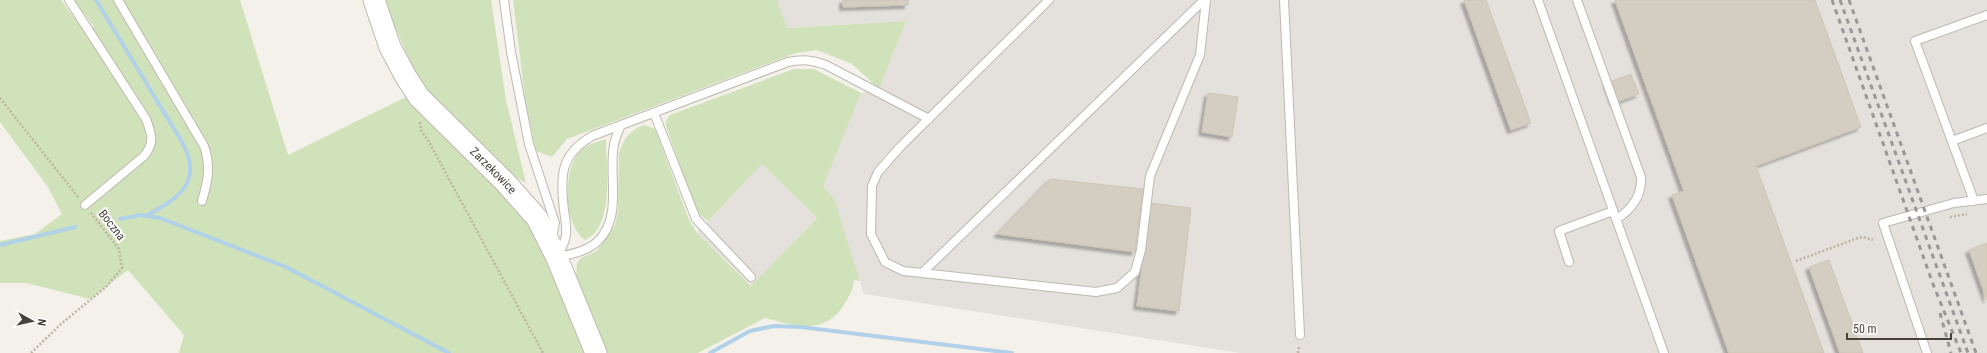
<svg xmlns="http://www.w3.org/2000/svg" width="1987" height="353" font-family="'Roboto Condensed',sans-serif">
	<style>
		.industrial { fill: #e4e0dc }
		.green { fill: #d0e2b9 }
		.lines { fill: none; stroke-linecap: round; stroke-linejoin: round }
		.stream { stroke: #b0d1e8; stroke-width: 4 }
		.building { fill: #d4cdc2; stroke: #cec5b6; filter: url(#shadow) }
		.service-casing { stroke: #beb9af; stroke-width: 10 }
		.tertiary-casing { stroke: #beb9af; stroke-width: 23 }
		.path { stroke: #beb4a2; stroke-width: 2.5; stroke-dasharray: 2 2; stroke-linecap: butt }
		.service { stroke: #fff; stroke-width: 8 }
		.tertiary { stroke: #fff; stroke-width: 21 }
		.rail { stroke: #989898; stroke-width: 3; stroke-dasharray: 5 5; stroke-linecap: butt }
		.labels { text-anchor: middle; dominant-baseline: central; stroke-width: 4; stroke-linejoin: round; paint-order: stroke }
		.street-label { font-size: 12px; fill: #47423a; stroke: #fff }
	</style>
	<defs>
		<filter id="shadow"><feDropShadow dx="-3.5" dy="3.5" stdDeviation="1" flood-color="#0004"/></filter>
	</defs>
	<rect width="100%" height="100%" fill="#f4f1eb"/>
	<!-- industrial -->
	<path class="industrial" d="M777,0H1987V353H1240L864,294L834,198L823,187L861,93L879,88L906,21L787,28Z
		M762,164L817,218L752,286L697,233Z"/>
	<!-- green -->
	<path class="green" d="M0,0H61L85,32L94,27L74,0H240L288,155L406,97L511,199L534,233L585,353H179L184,335L128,270L90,299L26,283H0V241L35,234L62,214L48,187L0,122Z
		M384,0H491L506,100L526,183L507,172L435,100L413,69Z
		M513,0H777L787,28L906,21L879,89L852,64L817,50L796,53L567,139L552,157L536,151L525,98Z
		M794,69H814L861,93L823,187L834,198L860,281L854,280C853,290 850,295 845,303C826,336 796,326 765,318L698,353H605L576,277L577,263L581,258L597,251L615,225L618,211L619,154C623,139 630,130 644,125L655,129L689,220L697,233L751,286L817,218L762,164L708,221L696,212L665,123L670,115Z
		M606,139C606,167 615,227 585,240C563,224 562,169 581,150C587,144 598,142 606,139Z"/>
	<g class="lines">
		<!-- stream -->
		<path class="stream" d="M96,0L182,142C204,182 179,198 146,216
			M120,219L140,215L160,218L286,267L449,353
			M0,245L75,227
			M710,353L750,331L774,326L801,327L1012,353"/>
	</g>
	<!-- building -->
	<path class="building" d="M843,0H908V5L843,7Z
		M1464,0H1486L1531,123L1511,130Z
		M1615,0H1815L1861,127L1756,166L1824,353H1729L1672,195L1684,191Z
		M1631,74L1639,94L1614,103L1607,83Z
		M1208,93L1238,97L1232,137L1202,132Z
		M1050,179L1143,189L1135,252L997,234Z
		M1150,203L1191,208L1179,311L1137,306Z
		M1987,243V300L1969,250Z
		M1829,260L1863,353H1840L1809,267Z"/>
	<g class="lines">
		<!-- service casing -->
		<g class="service-casing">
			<path id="service" d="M69,0L146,119C152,135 155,142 144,156L85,205
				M118,0L204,146C211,166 208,181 202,201
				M504,0L511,52L529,144L555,223L552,237
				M1049,0L901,146L878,172L872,186L871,234L885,262L903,271L922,273L1096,292L1117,288L1135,272L1141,250L1150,176L1200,55L1206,0
				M1284,0L1300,335
				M1538,0L1664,353
				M1577,0L1641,177C1642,195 1632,210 1616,219
				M654,113L696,219L751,277
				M1952,141L1987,128
				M1974,201L1915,41L1987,15
				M558,255C562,248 565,242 566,235C567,227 565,218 564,210C560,176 560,155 592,136L788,62C802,59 812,60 826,65L929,119
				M558,257C571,254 588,251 598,241C623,216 608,176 614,145C615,138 618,132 621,125
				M1569,262L1559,231L1613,211
				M922,273L1204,0
				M1927,353L1883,223L1954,203L1987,199"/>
		</g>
		<!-- tertiary casing -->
		<g class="tertiary-casing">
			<g id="tertiary">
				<path id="s1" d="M374,0L390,47L406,77L419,97L505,182L537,218L557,258L596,353"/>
			</g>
		</g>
		<!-- path -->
		<path class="path" d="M0,98L78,197
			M420,122L421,130L429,142L543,353
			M1950,217L1967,214
			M1796,261L1858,238L1863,237L1873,240
			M31,353L61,324L107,286L122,268L119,249L91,213
			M1298,353L1299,346"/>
		<!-- service -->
		<use href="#service" class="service"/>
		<!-- tertiary -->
		<use href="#tertiary" class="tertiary"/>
		<!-- rail -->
		<path class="rail" d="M1832,0L1933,284L1961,353
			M1840,0L1968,353
			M1849,0L1976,353
			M1940,313L1951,353"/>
	</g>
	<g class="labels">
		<!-- street labels -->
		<g class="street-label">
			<text stroke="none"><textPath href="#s1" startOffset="212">Zarzekowice</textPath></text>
			<text transform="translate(112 225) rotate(52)">Boczna</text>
		</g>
	</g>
	<!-- north arrow -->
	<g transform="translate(32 321) rotate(98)" stroke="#ffffff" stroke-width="3" paint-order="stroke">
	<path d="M0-3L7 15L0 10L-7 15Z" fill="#47423a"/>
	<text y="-6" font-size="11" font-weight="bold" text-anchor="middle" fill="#47423a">N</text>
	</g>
	<!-- scale -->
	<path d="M1847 333v6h104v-6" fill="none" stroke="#47423a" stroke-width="2"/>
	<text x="1853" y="333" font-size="12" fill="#47423a" stroke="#ffffff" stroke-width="3" paint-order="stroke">50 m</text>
</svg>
